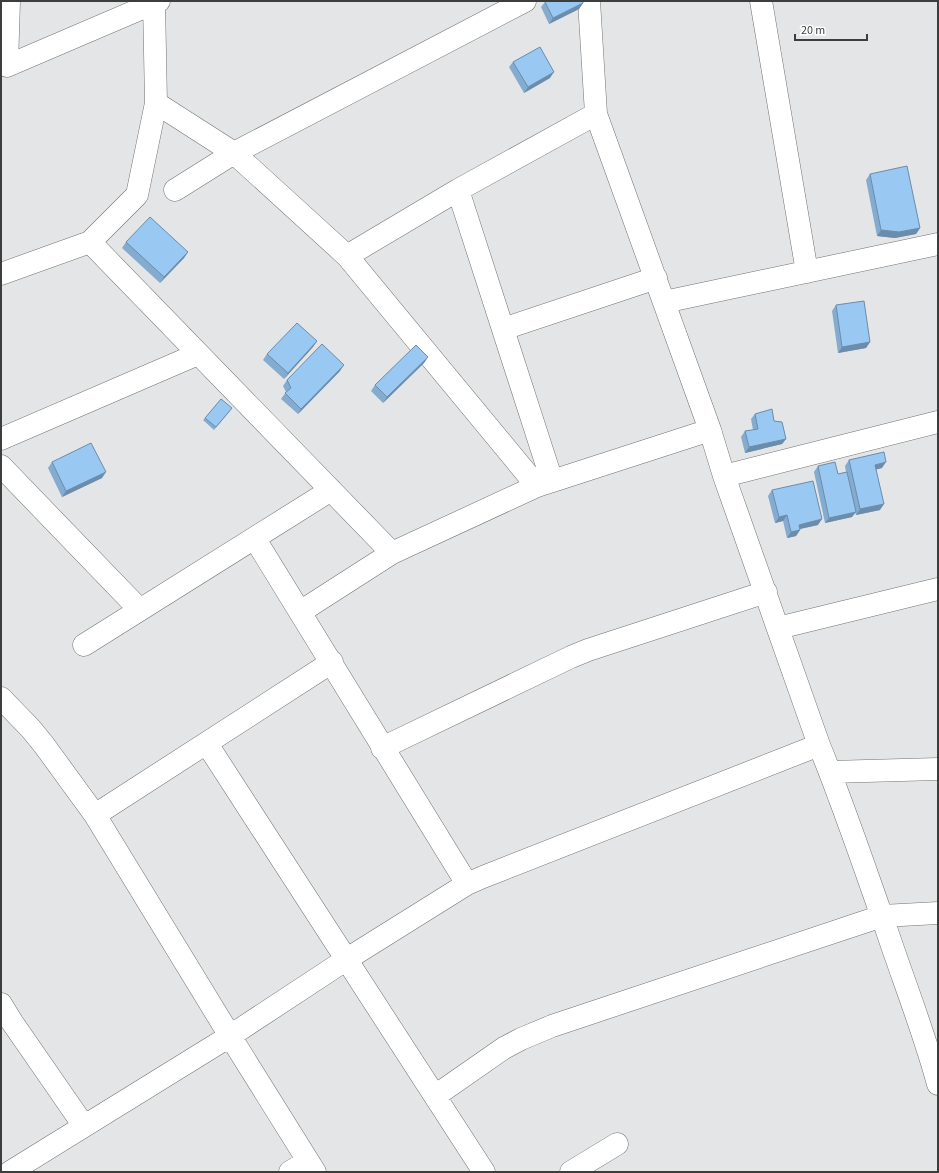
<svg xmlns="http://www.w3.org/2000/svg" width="939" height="1173" font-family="'Source Sans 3',sans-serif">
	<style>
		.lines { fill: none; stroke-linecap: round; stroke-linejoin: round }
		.minor-casing { stroke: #717272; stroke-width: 23 }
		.minor { stroke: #fff; stroke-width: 22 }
		.wall { fill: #84acd1 }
		.shaded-wall { fill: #6b8caa }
		.building { fill: #99c8f3; stroke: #6b8caa }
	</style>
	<rect width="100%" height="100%" fill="#e4e5e6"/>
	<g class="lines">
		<!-- minor casing -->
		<g class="minor-casing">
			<path id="minor" d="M9,1L7,66L159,1
				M589,1L596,114L710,430L724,476L819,745C844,806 865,869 887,931C904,982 924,1032 938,1084
				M761,1L807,272
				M156,103L234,153L347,256L537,486L710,430
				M175,190L234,153L525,1
				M458,190L552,481
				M90,242L392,553L537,486
				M347,256L458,190L596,114
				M1,274L90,242L137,195L156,103L154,1
				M664,302L938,244
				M503,329L656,278
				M1,439L198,354
				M1,466L140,610
				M724,476L938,422
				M255,539L467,884
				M300,612L392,553
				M778,628L938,589
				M84,645L331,490
				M1,698L31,729L44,745L95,815L230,1036L315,1172
				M207,744L484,1172
				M382,748L571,657L588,650L766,592
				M830,772L938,769
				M95,815L332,662
				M1,1004L12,1022L84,1126
				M435,1096L504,1048L521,1039L552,1026L882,916L938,913
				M10,1172L230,1036L347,959L467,884L483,877L819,745
				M290,1172L308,1161
				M571,1172L617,1144"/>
		</g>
		<!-- minor -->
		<use href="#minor" class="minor"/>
	</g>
	<!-- wall -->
	<path class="wall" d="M545,2L583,3L579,9L549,24L541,7Z
		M513,62L550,78L524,93L509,67Z
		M870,174L920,228L916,234L895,238L877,236L866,180Z
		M126,242L188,252L184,258L160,283L122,248Z
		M836,305L870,342L866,348L838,353L832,311Z
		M317,341L313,347L284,379L263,360L267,354Z
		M428,357L424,363L383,403L371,391L375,385Z
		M340,371L298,414L281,399L286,392L283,386L287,380Z
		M230,411L214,430L203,420L205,418Z
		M755,414L774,421L786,439L782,444L745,453L741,437L745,431L753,430L751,419Z
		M849,460L882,468L876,469L880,510L856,515L855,512L852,517L825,523L814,472L818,466L838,474L846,472L845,466Z
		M52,462L102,478L62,497L48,468Z
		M772,490L818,525L800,529V530L796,536L787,538L783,521L775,523L768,496Z"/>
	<!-- shaded-wall -->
	<path class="shaded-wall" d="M583,3L579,9L549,24L553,18Z
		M554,72L550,78L524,93L528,87Z
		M920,228L916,234L895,238L877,236L881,230Z
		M188,252L184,258L160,283L164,277Z
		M317,341L313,347L284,379L288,373Z
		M870,342L866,348L838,353L842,347Z
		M428,357L424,363L383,403L387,397Z
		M344,365L340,371L298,414L301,409Z
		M786,439L782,444L745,453L749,447Z
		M886,462L882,468L871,471L875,465Z
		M106,472L102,478L62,497L66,491Z
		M884,504L880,510L856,515L860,509Z
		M856,512L852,517L825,523L829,518Z
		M787,515L783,521L775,523L779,517Z
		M822,519L818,525L795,530L799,525Z
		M800,530L796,536L787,538L791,532Z"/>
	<!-- building -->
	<path class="building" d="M547,1H583V3L553,18L545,2Z
		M540,47L554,72L528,87L513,62Z
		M907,166L920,228L899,232L881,230L870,174Z
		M150,217L188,252L164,277L126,242Z
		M864,301L870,342L842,347L836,305Z
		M297,323L317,341L288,373L267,354Z
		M322,344L344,365L301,409L285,393L291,388L287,380Z
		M416,345L428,357L387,397L375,385Z
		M221,399L232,408L216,427L205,418Z
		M772,409L774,421L782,422L786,439L749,447L745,431L758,429L755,414Z
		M91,443L106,472L66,491L52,462Z
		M884,452L886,462L875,465L884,504L860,509L849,460Z
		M835,462L838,474L847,472L856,512L829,518L818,466Z
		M813,481L822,519L799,525L800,530L791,532L787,515L779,517L772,490Z"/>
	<!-- border -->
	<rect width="939" height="1173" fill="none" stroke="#3c3d3d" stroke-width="4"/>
	<!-- scale -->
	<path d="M795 34v6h72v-6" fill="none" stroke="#3c3d3d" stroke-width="2"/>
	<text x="801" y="34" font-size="12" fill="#3c3d3d" stroke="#ffffff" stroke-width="3" paint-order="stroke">20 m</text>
</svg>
